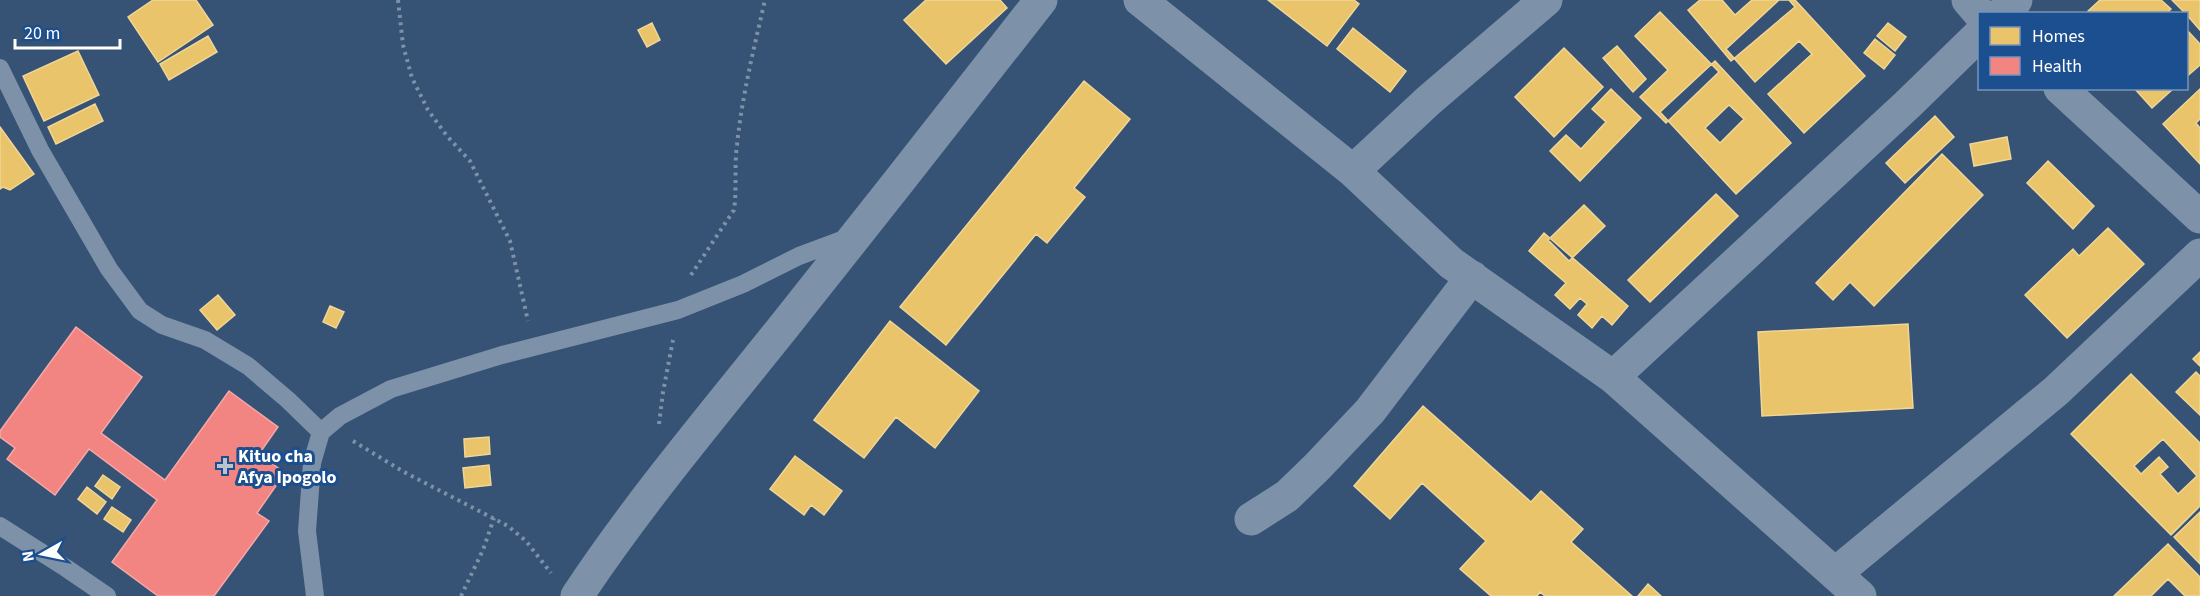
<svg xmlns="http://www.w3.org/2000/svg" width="2200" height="596" font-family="'Source Sans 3',sans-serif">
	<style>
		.homes { fill: #e9c46a; stroke: #f0d697; stroke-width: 1.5; fill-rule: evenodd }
		.health { fill: #f28482; stroke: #f6a9a8; stroke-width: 1.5 }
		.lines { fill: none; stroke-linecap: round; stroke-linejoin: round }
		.path { stroke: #7d92a8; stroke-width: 4; stroke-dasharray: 3 4.5; stroke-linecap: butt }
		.lane { stroke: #7d92a8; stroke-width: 18 }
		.street { stroke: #7d92a8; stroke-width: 33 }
		.poi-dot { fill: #b9c2ce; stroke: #1b4f8f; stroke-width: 2 }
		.labels { text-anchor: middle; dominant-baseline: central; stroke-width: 6; stroke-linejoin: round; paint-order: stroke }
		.poi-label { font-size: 18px; font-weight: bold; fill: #fff; stroke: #1b4f8f; text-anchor: start }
	</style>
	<rect width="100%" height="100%" fill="#365274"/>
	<!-- homes -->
	<path class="homes" d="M153,0H196L213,25L158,62L128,17Z
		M926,0H1000L1007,8L946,64L904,20Z
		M1268,0H1354L1359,4L1327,46Z
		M1700,0H1722L1735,15L1752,0H1789L1795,7L1731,61L1688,10Z
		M1779,0H1795L1865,76L1804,133L1768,94L1812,54L1799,41L1755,82L1726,49Z
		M2100,0H2161L2171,9L2166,14H2090L2088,11Z
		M2172,0H2200V30L2186,14Z
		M1660,12L1719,72L1666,123L1640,97L1668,70L1635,36Z
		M652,23L660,40L647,47L638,30Z
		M1888,23L1906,37L1895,51L1877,36Z
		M1353,28L1406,71L1390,92L1337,49Z
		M2186,29L2200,44V65L2186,77Z
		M208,36L217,52L169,80L160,64Z
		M1875,39L1895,55L1884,69L1864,53Z
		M1617,46L1646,79L1633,92L1603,58Z
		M1564,48L1603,87L1554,137L1515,97Z
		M78,51L99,95L44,121L23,76Z
		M1715,61L1791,143L1736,194L1660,112ZM1729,105L1744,119L1720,143L1705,128Z
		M1084,81L1130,119L1074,188L1085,197L1047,243L1036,234L946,345L900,307Z
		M2134,88H2174L2152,108Z
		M1611,89L1641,118L1580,181L1550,151L1566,135L1581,149L1606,122L1592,109Z
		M2200,89V119L2196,123L2200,128V164L2163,124Z
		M95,104L103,121L56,144L48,127Z
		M1935,116L1954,137L1905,183L1886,163Z
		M0,127L34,174L10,190L3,187L0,189Z
		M2007,137L2011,159L1974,166L1970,144Z
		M1942,154L1983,195L1874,306L1850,282L1833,300L1816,283Z
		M2048,161L2094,206L2073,229L2027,183Z
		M1716,194L1738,216L1650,302L1628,280Z
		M1584,205L1605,226L1569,261L1548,240Z
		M2108,228L2144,264L2067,338L2025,295L2073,249L2079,256Z
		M1544,233L1628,306L1612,325L1602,316L1592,328L1578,315L1587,304L1580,298L1570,309L1555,295L1566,283L1529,251Z
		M218,295L235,315L217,330L200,310Z
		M330,306L344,312L336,328L323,322Z
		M890,321L979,391L935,448L896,417L864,458L814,420Z
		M1908,324L1913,408L1762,416L1758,332Z
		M2200,352V366L2193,359Z
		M2196,372L2200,376V415L2176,392Z
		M2131,374L2200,443V506L2171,535L2071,434ZM2163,439L2197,476L2178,494L2160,474L2168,467L2159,457L2141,474L2134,466Z
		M1423,406L1531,502L1541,491L1583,529L1571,542L1632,596H1545L1540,592L1537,596H1491L1460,569L1486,541L1422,483L1390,519L1354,486Z
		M489,437L490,454L465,457L464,439Z
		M795,456L842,491L824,515L811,505L804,515L770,489Z
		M489,465L491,485L465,488L463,468Z
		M103,475L120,487L112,499L95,486Z
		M87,487L106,502L97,514L78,499Z
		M112,507L131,520L123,532L104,519Z
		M2200,512V564L2174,537Z
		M2168,544L2200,577V596H2185L2168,579L2151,596H2114Z
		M1648,584L1661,596H1638Z"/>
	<!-- health -->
	<path class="health" d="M76,327L142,377L101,433L165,480L229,391L278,427L259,454L285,473L257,513L269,521L214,596H158L112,562L157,500L89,449L55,495L7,459L15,448L0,437V431Z"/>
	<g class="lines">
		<!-- path -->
		<path class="path" d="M398,0L403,45L412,78L428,110L447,136L470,161L510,241L528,321
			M691,275L734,210C737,189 734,167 737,145C742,96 754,48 765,0
			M659,424L663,392L673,340
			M353,441L404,472L508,526L526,541L551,573
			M461,596L483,550L494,518"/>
		<!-- lane -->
		<path class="lane" d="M0,68L40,150L109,269L140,311L162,325L205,340L248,366L288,400L321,432
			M0,526L66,568L107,596
			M315,596L307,531L312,463L321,432L340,416L391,389L502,355L678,310L743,284L799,256L850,237"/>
		<!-- street -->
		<path class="street" d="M1140,0L1353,171L1451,263L1613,377L1860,596
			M1968,0L1980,14
			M2001,14L2016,0
			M2060,88L2200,217
			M1353,171L1428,101L1546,0
			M1613,377L1907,105L1980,34
			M1251,519L1287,496L1317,467L1370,411L1472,277
			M1835,574L2056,391L2200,255
			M577,596C640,501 714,414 785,325C871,217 956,109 1041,0"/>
	</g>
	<!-- markers -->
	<path class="poi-dot" d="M222 457h6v6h6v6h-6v6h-6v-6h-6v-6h6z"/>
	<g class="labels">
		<!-- poi labels -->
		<g class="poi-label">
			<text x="238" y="456">Kituo cha<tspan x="238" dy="21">Afya Ipogolo</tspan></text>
		</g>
	</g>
	<!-- legend -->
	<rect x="1978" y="12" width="210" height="78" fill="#1b4f8f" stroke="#7695bc" stroke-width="1.5"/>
	<rect x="1990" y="27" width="30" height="18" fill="#e9c46a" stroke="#7695bc" stroke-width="1.5"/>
	<text x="2032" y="42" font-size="18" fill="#ffffff">Homes</text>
	<rect x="1990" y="57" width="30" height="18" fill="#f28482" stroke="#7695bc" stroke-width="1.5"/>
	<text x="2032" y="72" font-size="18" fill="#ffffff">Health</text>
	<!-- north arrow -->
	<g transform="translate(42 554) rotate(261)" stroke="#1b4f8f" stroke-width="4.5" paint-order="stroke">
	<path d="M0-4.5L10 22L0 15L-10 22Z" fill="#ffffff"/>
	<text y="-9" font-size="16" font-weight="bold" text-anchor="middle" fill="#ffffff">N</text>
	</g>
	<!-- scale -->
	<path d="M15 39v9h105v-9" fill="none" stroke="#ffffff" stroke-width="3"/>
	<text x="24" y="39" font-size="18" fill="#ffffff" stroke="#1b4f8f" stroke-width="4.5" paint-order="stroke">20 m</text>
</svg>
